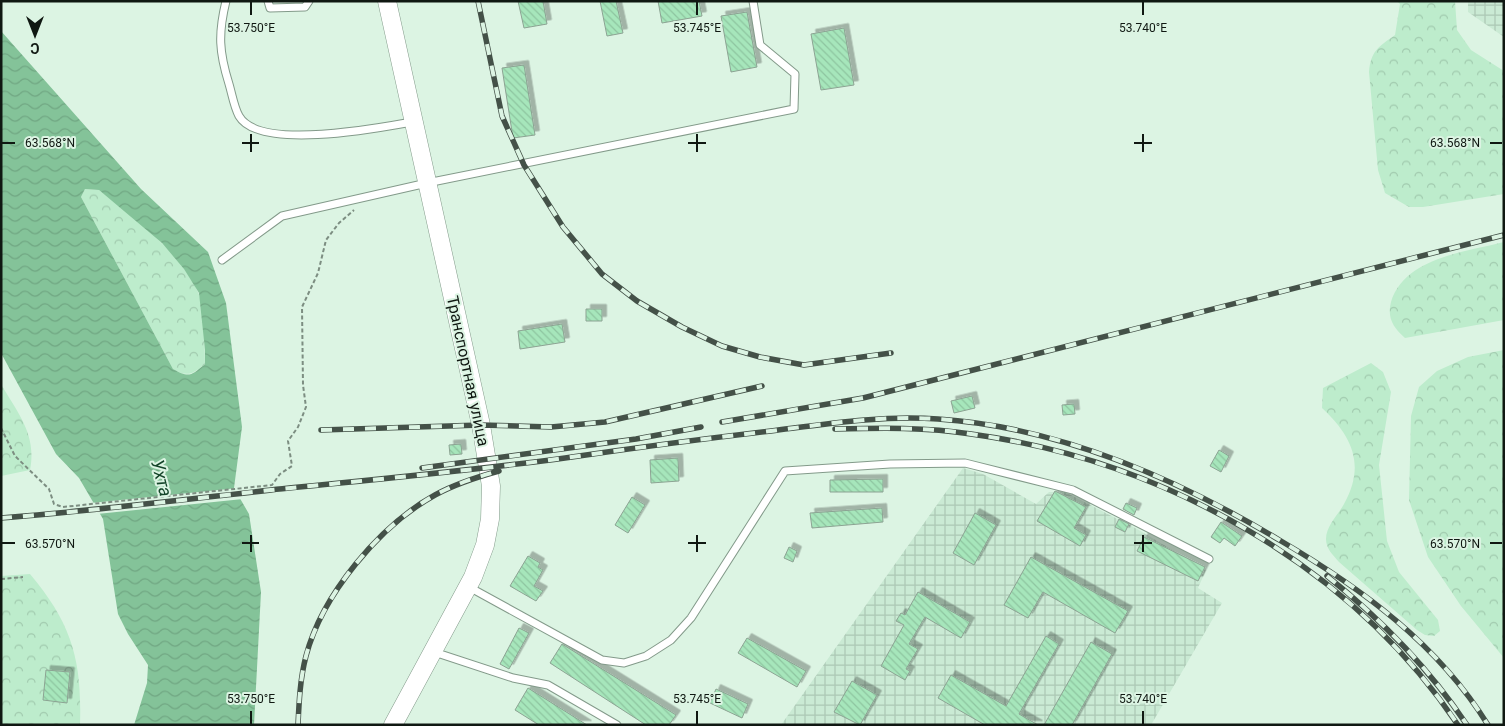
<svg xmlns="http://www.w3.org/2000/svg" width="1505" height="726" font-family="Roboto,sans-serif">
	<style>
		.industrial { fill: url(#industrial-grid) }
		.forest { fill: url(#forest-crowns) }
		.water { fill: url(#water-waves); fill-rule: evenodd }
		.pier { fill: #dcf4e3 }
		.building { fill: url(#building-back-hatch); stroke: #8ca393; filter: url(#shadow) }
		.lines { fill: none; stroke-linecap: round; stroke-linejoin: round }
		.service-casing { stroke: #839a8a; stroke-width: 9 }
		.tertiary-casing { stroke: #839a8a; stroke-width: 19 }
		.path { stroke: #7c8d81; stroke-width: 2; stroke-dasharray: 4 2.5; stroke-linecap: butt }
		.service { stroke: #fff; stroke-width: 7 }
		.tertiary { stroke: #fff; stroke-width: 18 }
		.rail-casing { stroke: #445148; stroke-width: 5.5 }
		.rail { stroke: #dcf4e3; stroke-width: 4; stroke-dasharray: 11; stroke-linecap: butt }
		.ticks { fill: none; stroke: #101812; stroke-width: 2 }
		.labels { text-anchor: middle; dominant-baseline: central; stroke-width: 4; stroke-linejoin: round; paint-order: stroke }
		.street-label { font-size: 16px; fill: #101812; stroke: #dcf4e3 }
		.water-label { font-size: 18px; font-style: italic; fill: #144429; stroke: #dcf4e3 }
		.ticks-label { font-size: 12px; text-anchor: middle; fill: #101812; stroke: #dcf4e3; stroke-width: 4; stroke-linejoin: round; paint-order: stroke }
	</style>
	<defs>
		<pattern id="industrial-grid" width="8" height="8" patternUnits="userSpaceOnUse" patternTransform="scale(1.25)"><rect width="8" height="8" fill="#caead4"/><path d="M0 4h8M4 0v8" fill="none" stroke="#acc8b5"/></pattern>
		<pattern id="forest-crowns" width="20" height="18" patternUnits="userSpaceOnUse" patternTransform="scale(1.25)"><rect width="20" height="18" fill="#bdeccc"/><path d="M2 6a3 3 0 1 1 6 0M12 15a3 3 0 1 1 6 0" fill="none" stroke="#a1caae"/></pattern>
		<pattern id="water-waves" width="16" height="10" patternUnits="userSpaceOnUse" patternTransform="scale(1.25)"><rect width="16" height="10" fill="#84c399"/><path d="M0 5q4-4 8 0t8 0" fill="none" stroke="#71a783"/></pattern>
		<pattern id="building-back-hatch" width="6" height="6" patternUnits="userSpaceOnUse" patternTransform="scale(1.25)"><rect width="6" height="6" fill="#a6e6bb"/><path d="M-1 5l2 2M0 0l6 6M5-1l2 2" fill="none" stroke="#8ec5a0"/></pattern>
		<filter id="shadow"><feDropShadow dx="4.5" dy="-4.5" stdDeviation="0" flood-color="#0004"/></filter>
	</defs>
	<rect width="100%" height="100%" fill="#dcf4e3"/>
	<!-- industrial -->
	<path class="industrial" d="M1468,1H1504V37L1468,12Z
		M963,468L983,474L1036,504L1049,492H1065L1137,529L1206,570L1198,588L1222,603L1151,725H781Z"/>
	<!-- forest -->
	<path class="forest" d="M1397,1H1455L1457,30L1471,50L1504,71V194L1423,207H1409L1385,193L1378,170L1369,72C1371,51 1378,47 1395,35L1400,4Z
		M85,189L99,190C134,219 178,249 198,292C204,305 205,349 205,364C192,375 187,377 173,369L81,197Z
		M1504,242V320L1405,338C1393,327 1387,318 1391,302C1404,258 1465,252 1504,242Z
		M1504,350V658L1461,606L1428,557L1409,500L1411,416L1419,387L1437,371L1468,357Z
		M1371,363L1383,372L1391,392L1379,465L1387,541L1399,572L1438,620L1440,631L1434,636L1425,635L1417,630L1339,562C1333,555 1326,549 1326,539C1326,526 1338,515 1344,504C1366,465 1352,436 1322,408L1323,388Z
		M1,384C18,414 37,434 30,470L1,476Z
		M30,574C72,624 82,660 80,725H1V576Z"/>
	<!-- water -->
	<path class="water" d="M1,31L141,189L208,252L226,303L242,427L234,488L249,514L261,592L254,725H134L147,683L148,665L128,634L118,614L103,519L79,478L56,454L1,353ZM85,189L99,190L162,243L184,269L199,293L205,350V364C191,376 189,378 173,369L81,197Z"/>
	<!-- pier -->
	<path class="pier" d="M238,488L243,499L97,514L91,503Z"/>
	<!-- building -->
	<path class="building" d="M518,1H543L547,24L524,28Z
		M600,1H616L623,33L607,36Z
		M658,1H699L702,16L662,23Z
		M747,12L757,67L731,72L721,16Z
		M844,28L854,85L821,90L811,34Z
		M524,65L535,135L513,138L502,68Z
		M586,309H602V321H586Z
		M562,324L565,342L520,349L518,331Z
		M972,396L975,408L954,413L951,401Z
		M1074,404L1075,414L1063,415L1062,405Z
		M461,444L462,454L450,455L449,445Z
		M1219,450L1229,456L1221,472L1210,466Z
		M678,458L679,481L651,483L650,460Z
		M883,479V492H830V480Z
		M1055,491L1086,507L1074,528L1086,535L1080,546L1037,521Z
		M632,497L645,505L628,533L615,525Z
		M1126,503L1137,508L1134,515L1123,509Z
		M882,508L883,522L812,528L810,513Z
		M975,513L996,525L974,565L953,553Z
		M1119,519L1129,524L1125,532L1115,527Z
		M1221,522L1242,536L1235,546L1224,538L1220,543L1211,537Z
		M1144,537L1205,567L1198,581L1137,551Z
		M789,547L797,551L793,562L784,558Z
		M528,556L540,563L538,567L543,570L534,586L543,591L536,601L510,586Z
		M1031,557L1128,611L1115,633L1043,592L1028,618L1004,605Z
		M918,592L970,622L961,638L925,617L909,644L918,649L906,669L910,671L905,680L881,666L904,625L896,621L901,613L905,615Z
		M519,628L529,633L509,669L500,664Z
		M1046,636L1059,644L1019,714L1038,725H985L938,698L951,675L1006,706Z
		M747,638L806,671L797,687L738,653Z
		M1091,642L1112,654L1072,725H1044Z
		M562,644L676,715L669,725H646L550,663Z
		M46,670L70,672L67,703L43,700Z
		M852,681L877,695L860,725L834,712Z
		M528,688L587,725H539L515,710Z
		M716,689L748,704L742,718L710,703Z"/>
	<g class="lines">
		<!-- service casing -->
		<g class="service-casing">
			<path id="service" d="M226,1C218,34 219,52 229,84C232,94 234,107 239,116C259,151 379,128 412,122
				M268,1L270,8L305,7L309,1
				M222,260L282,216L427,183L794,109L795,74L760,45L753,1
				M469,587L602,660L624,663L646,656L671,640L691,618L785,471L890,464L965,463L1073,490L1209,559
				M434,652L513,678L548,685L617,725"/>
		</g>
		<!-- tertiary casing -->
		<g class="tertiary-casing">
			<path id="tertiary" d="M387,1L481,425L491,486L490,519L485,545L473,577L393,725"/>
		</g>
		<!-- path -->
		<path class="path" d="M1,428L15,456L49,489L54,504L63,507L272,485L280,474L292,466L288,441L298,427L306,407L303,385L302,307L318,273L326,240L339,223L354,210
			M1,579L23,577"/>
		<!-- service -->
		<use href="#service" class="service"/>
		<!-- tertiary -->
		<use href="#tertiary" class="tertiary"/>
		<!-- rail casing -->
		<g class="rail-casing">
			<path id="rail" d="M478,1L502,116L524,165L563,227L602,274L637,301L682,327L722,346L760,357L804,365L891,353
				M722,422L863,398L1504,235
				M835,429C881,428 926,427 971,434C1162,460 1350,564 1458,725
				M321,430L481,425L551,427L605,422L762,386
				M422,468L636,439L701,427
				M1,518C91,511 181,500 271,490C369,480 468,471 565,458C634,448 702,439 771,431C826,424 882,415 938,419C1060,427 1178,479 1281,541C1361,588 1438,644 1488,725
				M1327,576C1382,620 1428,667 1467,725
				M298,725C299,702 300,679 306,656C322,595 379,526 435,495C455,484 477,477 499,471"/>
		</g>
		<!-- rail -->
		<use href="#rail" class="rail"/>
	</g>
	<!-- ticks -->
	<path class="ticks" d="M251,2V15M697,2V15M1143,2V15M251,134V152M697,134V152M1143,134V152M2,143H15M242,143H259M688,143H706M1134,143H1152M1490,143H1502M251,535V552M697,535V552M1143,535V552M2,543H15M242,543H259M688,543H706M1134,543H1152M1490,543H1502M251,711V724M697,711V724M1143,711V724"/>
	<g class="labels">
		<!-- street labels -->
		<g class="street-label">
			<text transform="translate(468 371) rotate(78)">Транспортная улица</text>
		</g>
		<!-- water labels -->
		<g class="water-label">
			<text transform="translate(162 478) rotate(75)">Ухта</text>
		</g>
	</g>
	<g class="ticks-label">
		<text x="251" y="32">53.750°E</text>
		<text x="697" y="32">53.745°E</text>
		<text x="1143" y="32">53.740°E</text>
		<text x="1455" y="147">63.568°N</text>
		<text x="50" y="147">63.568°N</text>
		<text x="1455" y="548">63.570°N</text>
		<text x="50" y="548">63.570°N</text>
		<text x="251" y="703">53.750°E</text>
		<text x="697" y="703">53.745°E</text>
		<text x="1143" y="703">53.740°E</text>
	</g>
	<!-- border -->
	<rect width="1505" height="726" fill="none" stroke="#101812" stroke-width="5"/>
	<!-- north arrow -->
	<g transform="translate(35 35) rotate(180)" stroke="#dcf4e3" stroke-width="4" paint-order="stroke">
	<path d="M0-4L9 19L0 12L-9 19Z" fill="#101812"/>
	<text y="-8" font-size="14" font-weight="bold" text-anchor="middle" fill="#101812">С</text>
	</g>
</svg>
